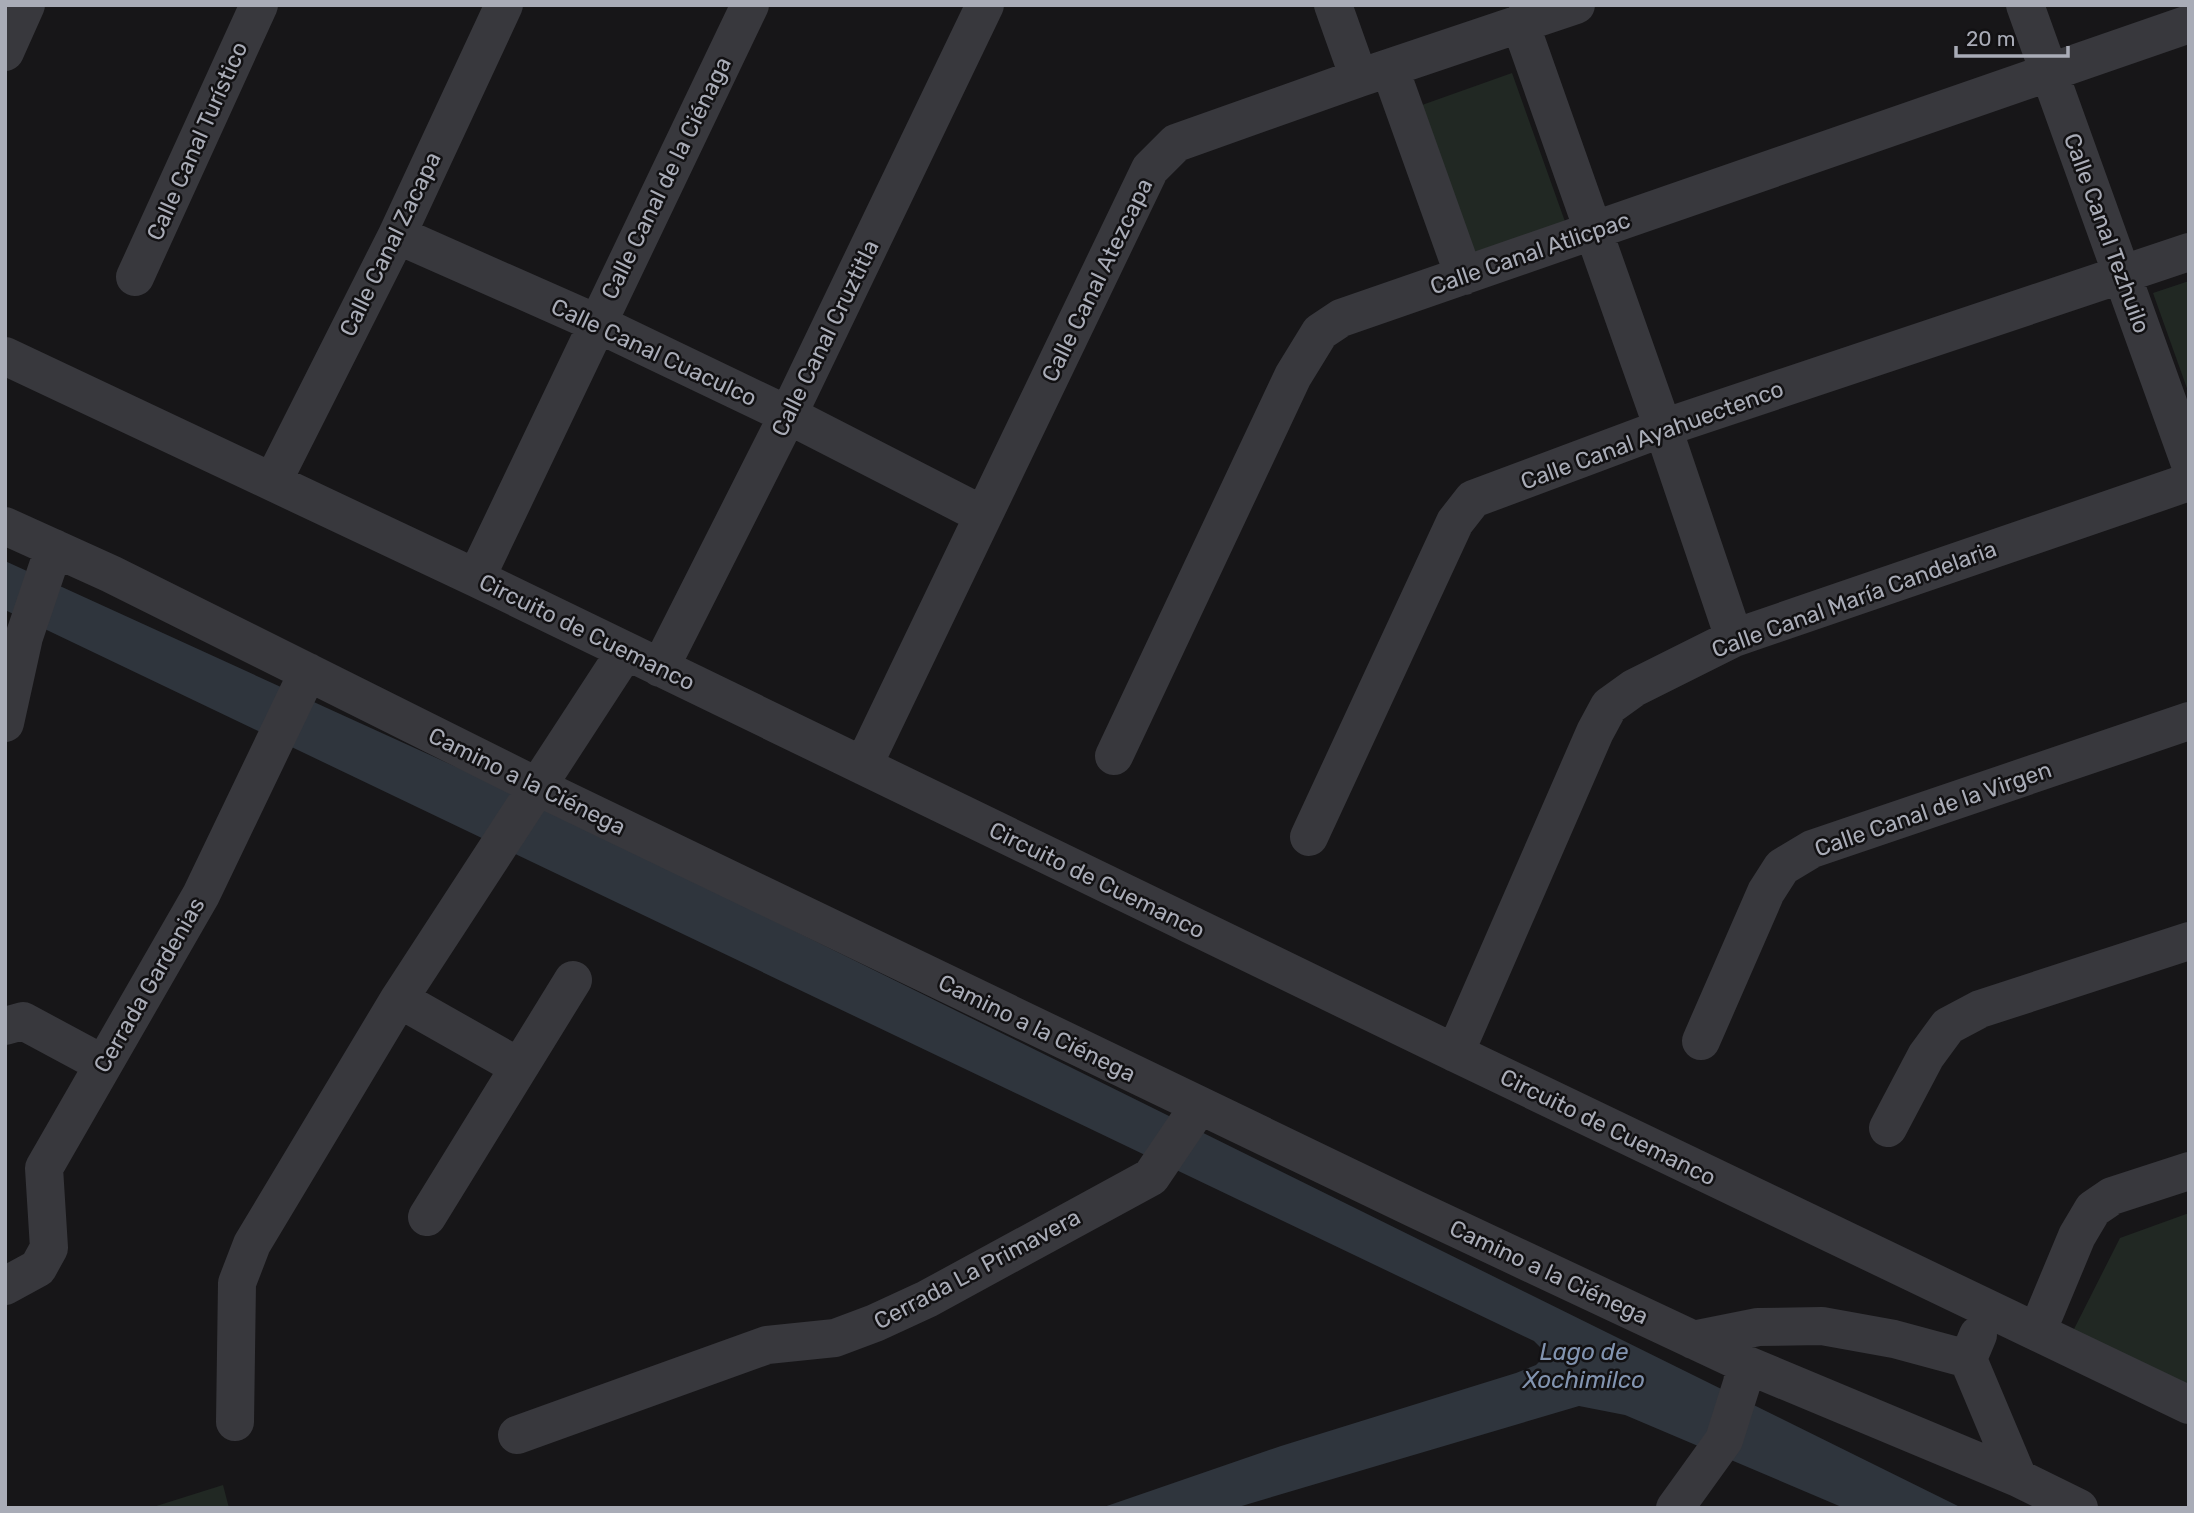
<svg xmlns="http://www.w3.org/2000/svg" width="2194" height="1513" font-family="Rubik,sans-serif">
	<style>
		.green { fill: #212823 }
		.water { fill: #2f353d }
		.lines { fill: none; stroke-linecap: round; stroke-linejoin: round }
		.minor { stroke: #38383d; stroke-width: 38 }
		.labels { text-anchor: middle; dominant-baseline: central; stroke-width: 5; stroke-linejoin: round; paint-order: stroke }
		.street-label { font-size: 23px; fill: #a9acb7; stroke: #121113 }
		.water-label { font-size: 24px; font-style: italic; fill: #8294b0; stroke: #121113 }
	</style>
	<rect width="100%" height="100%" fill="#171618"/>
	<!-- green -->
	<path class="green" d="M1512,73L1573,244L1483,276L1422,105Z
		M2189,281V394L2153,293Z
		M2189,1213V1389L2072,1333L2120,1238Z
		M223,1485L229,1508H150Z"/>
	<!-- water -->
	<path class="water" d="M5,561L544,807L1962,1508H1844L1625,1415L1579,1406L1235,1508H1101L1281,1446L1516,1373L1536,1365L1544,1357L1542,1349L1534,1341L5,610Z"/>
	<g class="lines">
		<!-- minor -->
		<path class="minor" d="M1333,5L1359,78
			M2025,5L2189,461
			M1520,23L1663,428L1734,638
			M5,52L26,5
			M1390,69L1464,276
			M397,235L596,323L788,415L983,515
			M135,277L259,5
			M5,356L476,578L1455,1053L2189,1405
			M273,481L397,235L504,5
			M5,526L111,574L536,786L1415,1209L1745,1364L2018,1478L2079,1508
			M476,578L750,5
			M660,668L788,415L985,5
			M5,723L24,637L54,548
			M1114,756L1293,376L1320,332L1341,318L2189,24
			M863,766L1150,169L1176,143L1359,78L1576,5
			M1309,837L1455,522L1473,499L1663,428L2189,252
			M399,999L519,1067
			M5,1026L23,1021L103,1064
			M1701,1041L1766,892L1782,867L1812,849L2189,721
			M1455,1053L1595,732L1609,706L1634,688L1734,638L2189,482
			M1888,1128L1926,1056L1948,1026L1980,1009L2189,941
			M427,1217L573,980
			M5,1286L38,1268L49,1248L44,1168L201,895L308,672
			M2037,1332L2077,1236L2093,1209L2112,1196L2189,1171
			M1978,1335L1968,1359L2018,1478
			M1693,1340L1758,1327L1822,1326L1894,1339L1968,1359
			M235,1422L237,1283L252,1244L399,999L625,652
			M517,1435L767,1345L835,1338L875,1323L927,1299L1151,1177L1199,1106
			M1675,1508L1724,1440L1742,1383L1745,1364"/>
	</g>
	<g class="labels">
		<!-- street labels -->
		<g class="street-label">
			<text transform="translate(197 141) rotate(-66)">Calle Canal Turístico</text>
			<text transform="translate(666 178) rotate(-64)">Calle Canal de la Ciénaga</text>
			<text transform="translate(2107 233) rotate(70)">Calle Canal Tezhuilo</text>
			<text transform="translate(390 244) rotate(-64)">Calle Canal Zacapa</text>
			<text transform="translate(1530 253) rotate(-19)">Calle Canal Atlicpac</text>
			<text transform="translate(1097 280) rotate(-64)">Calle Canal Atezcapa</text>
			<text transform="translate(825 338) rotate(-64)">Calle Canal Cruztitla</text>
			<text transform="translate(654 352) rotate(25)">Calle Canal Cuaculco</text>
			<text transform="translate(1652 435) rotate(-20)">Calle Canal Ayahuectenco</text>
			<text transform="translate(1854 599) rotate(-20)">Calle Canal María Candelaria</text>
			<text transform="translate(587 632) rotate(26)">Circuito de Cuemanco</text>
			<text transform="translate(527 781) rotate(26)">Camino a la Ciénega</text>
			<text transform="translate(1933 809) rotate(-19)">Calle Canal de la Virgen</text>
			<text transform="translate(1097 880) rotate(26)">Circuito de Cuemanco</text>
			<text transform="translate(149 985) rotate(-60)">Cerrada Gardenias</text>
			<text transform="translate(1037 1028) rotate(26)">Camino a la Ciénega</text>
			<text transform="translate(1608 1127) rotate(26)">Circuito de Cuemanco</text>
			<text transform="translate(977 1269) rotate(-28)">Cerrada La Primavera</text>
			<text transform="translate(1549 1272) rotate(25)">Camino a la Ciénega</text>
		</g>
		<!-- water labels -->
		<g class="water-label">
			<text x="1584" y="1352">Lago de<tspan x="1584" dy="28">Xochimilco</tspan></text>
		</g>
	</g>
	<!-- border -->
	<rect width="2194" height="1513" fill="none" stroke="#a9acb7" stroke-width="14"/>
	<!-- scale -->
	<path d="M1956 46v10h112v-10" fill="none" stroke="#a9acb7" stroke-width="3.5"/>
	<text x="1966" y="46" font-size="21" fill="#a9acb7" stroke="#121113" stroke-width="5" paint-order="stroke">20 m</text>
</svg>
